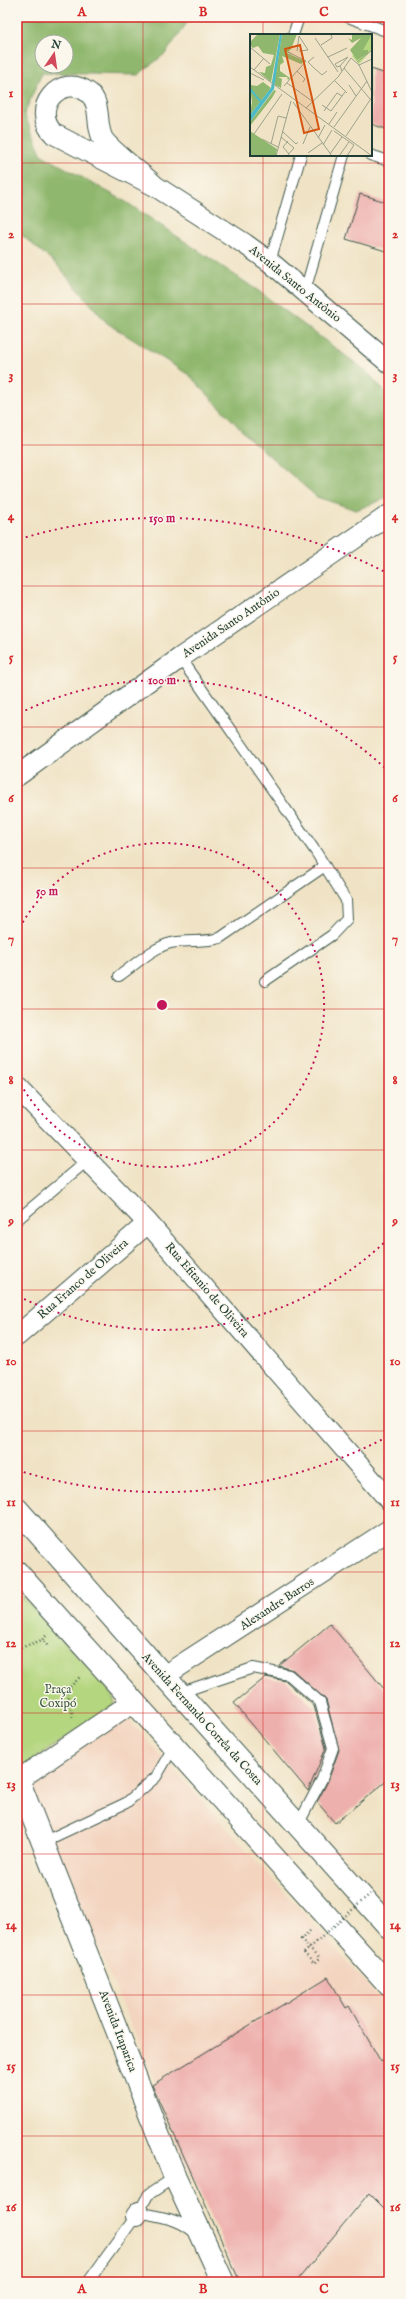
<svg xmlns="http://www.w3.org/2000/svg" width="406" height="2299" font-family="'IM FELL English',serif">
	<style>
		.built { fill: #f3d4bf }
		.green { fill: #b4d67e; stroke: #6a8a59 }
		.forest { fill: #8fb76d; stroke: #577a50; fill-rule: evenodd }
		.building { fill: #eeb0ad }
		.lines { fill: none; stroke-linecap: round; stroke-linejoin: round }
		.service-casing { stroke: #3e564a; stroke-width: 12 }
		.minor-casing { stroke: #3e564a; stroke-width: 22 }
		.tertiary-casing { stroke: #3e564a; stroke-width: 24 }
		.trunk-casing { stroke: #3e564a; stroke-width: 24 }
		.path { stroke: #3e564a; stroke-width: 2.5; stroke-dasharray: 1 3; stroke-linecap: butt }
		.service { stroke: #fff; stroke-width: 10 }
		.minor { stroke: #fff; stroke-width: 20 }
		.tertiary { stroke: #fff; stroke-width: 22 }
		.trunk { stroke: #fff; stroke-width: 22 }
		.path-bridge { stroke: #3e564a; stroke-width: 2.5; stroke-dasharray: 1 3; stroke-linecap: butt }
		.grid { fill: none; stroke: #d62828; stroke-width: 1; stroke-opacity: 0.55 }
		.ring { fill: none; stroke: #c2185b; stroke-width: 2; stroke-dasharray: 2 4 }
		.labels { text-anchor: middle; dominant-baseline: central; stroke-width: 3; stroke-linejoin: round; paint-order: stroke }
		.street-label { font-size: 12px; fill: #1f3d34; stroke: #fbf7ec }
		.park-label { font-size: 12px; fill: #3d5c43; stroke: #fbf7ec }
		.inset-river { fill: none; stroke: #4dbbc6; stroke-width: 2 }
		.inset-road { fill: none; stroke: #9ca18b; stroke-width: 1 }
		.view { fill: #d45610; fill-opacity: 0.15; stroke: #d45610; stroke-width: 2 }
		.inset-edge { fill: none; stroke: #1f3d34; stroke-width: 2 }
		.centre { fill: #c2185b; stroke: #fbf7ec; stroke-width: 2 }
		.ring-label { font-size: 12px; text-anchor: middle; font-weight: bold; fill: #c2185b; stroke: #fbf7ec; stroke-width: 3; stroke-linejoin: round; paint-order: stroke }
		.neatline { fill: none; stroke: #d62828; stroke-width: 1.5 }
		.grid-label { font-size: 13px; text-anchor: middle; font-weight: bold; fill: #d62828 }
	</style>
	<rect width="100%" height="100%" fill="#fbf7ec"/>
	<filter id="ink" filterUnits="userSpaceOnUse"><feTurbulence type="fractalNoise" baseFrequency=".025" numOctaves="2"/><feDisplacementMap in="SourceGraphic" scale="8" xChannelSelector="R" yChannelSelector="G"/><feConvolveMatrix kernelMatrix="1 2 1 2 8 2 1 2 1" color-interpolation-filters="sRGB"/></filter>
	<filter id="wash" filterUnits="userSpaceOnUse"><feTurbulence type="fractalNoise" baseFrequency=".012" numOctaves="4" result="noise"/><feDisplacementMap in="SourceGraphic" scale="16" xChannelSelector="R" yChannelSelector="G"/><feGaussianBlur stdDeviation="0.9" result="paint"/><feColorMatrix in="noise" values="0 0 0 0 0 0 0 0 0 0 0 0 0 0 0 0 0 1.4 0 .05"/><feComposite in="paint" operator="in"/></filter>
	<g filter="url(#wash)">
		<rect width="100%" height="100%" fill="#f0e3c5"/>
		<!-- built -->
		<path class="built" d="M126,1717L389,2008V2282H240L29,1784Z"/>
		<!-- green -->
		<path class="green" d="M17,1591L111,1692L115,1704L24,1766L20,1765L17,1758Z"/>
		<!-- forest -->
		<path class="forest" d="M17,17H191L166,53L138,75L42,73L24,114L42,155L126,202L257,290L366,371L389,396V497L356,510L317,497L250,439L189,375L107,323L57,265L17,231ZM42,42H66V66H42Z"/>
		<g id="blocks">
			<!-- building -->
			<path class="building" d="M371,69L389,75V130L371,124Z
				M360,194L389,203V252L346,239Z
				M330,1624L389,1695V1779L335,1823L317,1802L328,1781L339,1750L326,1700L293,1670L279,1666Z
				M266,1677L286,1681L314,1706L326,1748L308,1791L234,1703Z
				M328,1977L346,2008L349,2006L381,2062L389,2056V2213L369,2193L296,2282H240L152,2085Z"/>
		</g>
	</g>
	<g filter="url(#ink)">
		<use href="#blocks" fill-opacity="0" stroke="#3e564a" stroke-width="1"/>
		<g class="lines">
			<!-- service casing -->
			<g class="service-casing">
				<path id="service" d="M348,17L389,32
					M293,35L299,17
					M370,155L389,161
					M270,262L301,155
					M305,291L344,155
					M180,658L316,852L346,900L347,919L332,935L265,981
					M119,976C135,965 152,948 171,943C188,939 204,943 220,938L325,866
					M17,1220L87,1161
					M179,1693L253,1668L289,1675L320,1702L333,1748L322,1779L298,1825
					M43,1842L126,1803L156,1777L174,1746
					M175,2177L148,2195L139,2212C160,2217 179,2218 196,2234
					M88,2282L136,2216"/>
			</g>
			<!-- minor casing -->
			<g class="minor-casing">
				<path id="minor" d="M155,186C143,174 111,151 103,139C95,125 102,104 89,93C60,71 29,110 54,134L155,186L245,244L270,262L389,363
					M17,776L180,658L389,515
					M17,1087L148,1223L389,1500
					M17,1336L148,1223
					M164,1676L389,1530
					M18,1780L134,1701
					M136,2216L139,2212"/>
			</g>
			<!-- tertiary casing -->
			<g class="tertiary-casing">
				<path id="tertiary" d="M17,1777L175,2177L223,2282"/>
			</g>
			<!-- trunk casing -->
			<g class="trunk-casing">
				<path id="trunk" d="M17,1509L164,1676L389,1927
					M17,1572L389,1985"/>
			</g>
			<!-- path -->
			<path class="path" d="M46,1636L42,1640L48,1646
				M17,1649L42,1640
				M73,1717L67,1690L80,1677
				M304,1953L314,1964L319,1959L301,1939L311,1930"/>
			<!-- service -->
			<use href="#service" class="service"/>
			<!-- minor -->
			<use href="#minor" class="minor"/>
			<!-- tertiary -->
			<use href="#tertiary" class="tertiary"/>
			<!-- trunk -->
			<use href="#trunk" class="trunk"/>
			<!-- path-bridge -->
			<path class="path-bridge" d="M304,1953L370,1894"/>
		</g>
	</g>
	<!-- grid -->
	<path class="grid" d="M143,17V2282M263,17V35M263,155V2282M17,163H389M17,304H389M17,445H389M17,586H389M17,727H389M17,868H389M17,1009H389M17,1150H389M17,1290H389M17,1431H389M17,1572H389M17,1713H389M17,1854H389M17,1995H389M17,2136H389"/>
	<!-- distance rings -->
	<g class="ring">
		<path d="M17 933A162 162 0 1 1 17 1077"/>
		<path d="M388 1239A325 325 0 0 1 20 1297M20 713A325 325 0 0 1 388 771"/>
		<path d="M387 1437A487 487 0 0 1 20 1471M20 539A487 487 0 0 1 387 573"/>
	</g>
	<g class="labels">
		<!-- street labels -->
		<g class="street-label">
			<text transform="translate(295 284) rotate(39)">Avenida Santo Antônio</text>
			<text transform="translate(231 623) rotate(-34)">Avenida Santo Antônio</text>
			<text transform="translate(83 1279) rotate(-41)">Rua Franco de Oliveira</text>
			<text transform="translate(207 1290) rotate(49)">Rua Efitanio de Oliveira</text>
			<text transform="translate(277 1604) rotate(-33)">Alexandre Barros</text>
			<text transform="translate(202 1719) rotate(48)">Avenida Fernando Corrêa da Costa</text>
			<text transform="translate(118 2031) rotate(69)">Avenida Itaparica</text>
		</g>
		<!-- park labels -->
		<g class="park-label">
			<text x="58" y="1689">Praça<tspan x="58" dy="14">Coxipó</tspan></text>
		</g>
	</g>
	<!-- overview -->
	<g transform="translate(250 34)">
		<rect width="122" height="122" fill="#f0e3c5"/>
		<path d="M122,1V16L109,30L102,22Z" fill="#b4d67e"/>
		<path d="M8,0H30L21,48L9,38L15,39L16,33L21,31L24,21L13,19L8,12L3,14L0,11V8ZM32,0H47L41,15L37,19L55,27L51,30L32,22L34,28L30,31V37L40,44L38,46L37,43H28L32,45L31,54L25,51V45ZM105,0H122L113,16H118V19L107,26L100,16L111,4L102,9L98,4L102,6V1ZM13,48L21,54L0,81L2,68L0,51L7,52ZM24,56L26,57L22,64L0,92V88ZM0,97L27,115L26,122H0Z" fill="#8fb76d"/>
		<path d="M30,0H32L24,55L0,88V81L21,54Z" fill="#4dbbc6"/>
		<path class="inset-river" d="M0,55L11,68"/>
		<path class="inset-road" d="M65,4L88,38M71,11L82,4L81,0M0,13L20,30M47,17L49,2L58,16L49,17M64,23L58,28L64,34L72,41L77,37M78,23L97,14M107,28L122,16M109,31L122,58M90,32L87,33L85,30L98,23L90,32L92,37M0,33L122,122M94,34L120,65M4,36L14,24M47,37L55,45L53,48M0,39L14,46M84,46L97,59M37,49L62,67M99,51L106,62M34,52L56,27L38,18L42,20M43,68L82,122M72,71L81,77L95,58M56,74L88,43L101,24L109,31L122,25M74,77L87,59L92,62M79,90L87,78M84,93L117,47M32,97L46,110L48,108M84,97L104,111M4,100L32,60M96,102L122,63M31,103L44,114L37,122M68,104L75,91M12,105L28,113M38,107L33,113L39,120M21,110L28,82L36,84M53,110L60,93M73,111L82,96M58,119L72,109M80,120L92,103M26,122L41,67M89,122L99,108M97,122L104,111"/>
		<path class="view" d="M50,11L69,95L54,99L35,15Z"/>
		<rect width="122" height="122" class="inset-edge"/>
	</g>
	<circle cx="162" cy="1005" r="6" class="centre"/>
	<g class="ring-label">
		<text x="162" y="522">150 m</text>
		<text x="162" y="684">100 m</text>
		<text x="47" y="895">50 m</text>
	</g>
	<!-- margin -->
	<rect width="406" height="2299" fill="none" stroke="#fbf7ec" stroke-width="44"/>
	<!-- north arrow -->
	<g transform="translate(54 54) rotate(13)"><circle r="19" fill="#fbf7ec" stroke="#a3ada2"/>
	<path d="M0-3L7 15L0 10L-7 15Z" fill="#d1495b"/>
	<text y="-6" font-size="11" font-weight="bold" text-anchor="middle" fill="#1f3d34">N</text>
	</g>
	<rect x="22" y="22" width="362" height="2255" class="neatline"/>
	<g class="grid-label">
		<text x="82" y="16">A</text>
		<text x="203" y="16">B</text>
		<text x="324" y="16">C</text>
		<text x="11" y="97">1</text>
		<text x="395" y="97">1</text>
		<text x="11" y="238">2</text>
		<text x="395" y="238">2</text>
		<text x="11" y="379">3</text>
		<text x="395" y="379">3</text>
		<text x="11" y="520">4</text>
		<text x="395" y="520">4</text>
		<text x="11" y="661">5</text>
		<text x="395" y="661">5</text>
		<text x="11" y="802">6</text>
		<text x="395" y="802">6</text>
		<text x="11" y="943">7</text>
		<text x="395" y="943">7</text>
		<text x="11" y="1084">8</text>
		<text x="395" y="1084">8</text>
		<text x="11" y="1225">9</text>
		<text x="395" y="1225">9</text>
		<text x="11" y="1365">10</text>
		<text x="395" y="1365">10</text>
		<text x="11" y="1506">11</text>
		<text x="395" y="1506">11</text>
		<text x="11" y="1647">12</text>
		<text x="395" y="1647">12</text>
		<text x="11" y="1788">13</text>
		<text x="395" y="1788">13</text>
		<text x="11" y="1929">14</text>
		<text x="395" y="1929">14</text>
		<text x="11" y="2070">15</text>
		<text x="395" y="2070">15</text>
		<text x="11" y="2211">16</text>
		<text x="395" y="2211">16</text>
		<text x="82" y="2293">A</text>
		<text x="203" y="2293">B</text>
		<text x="324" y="2293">C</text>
	</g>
</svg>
